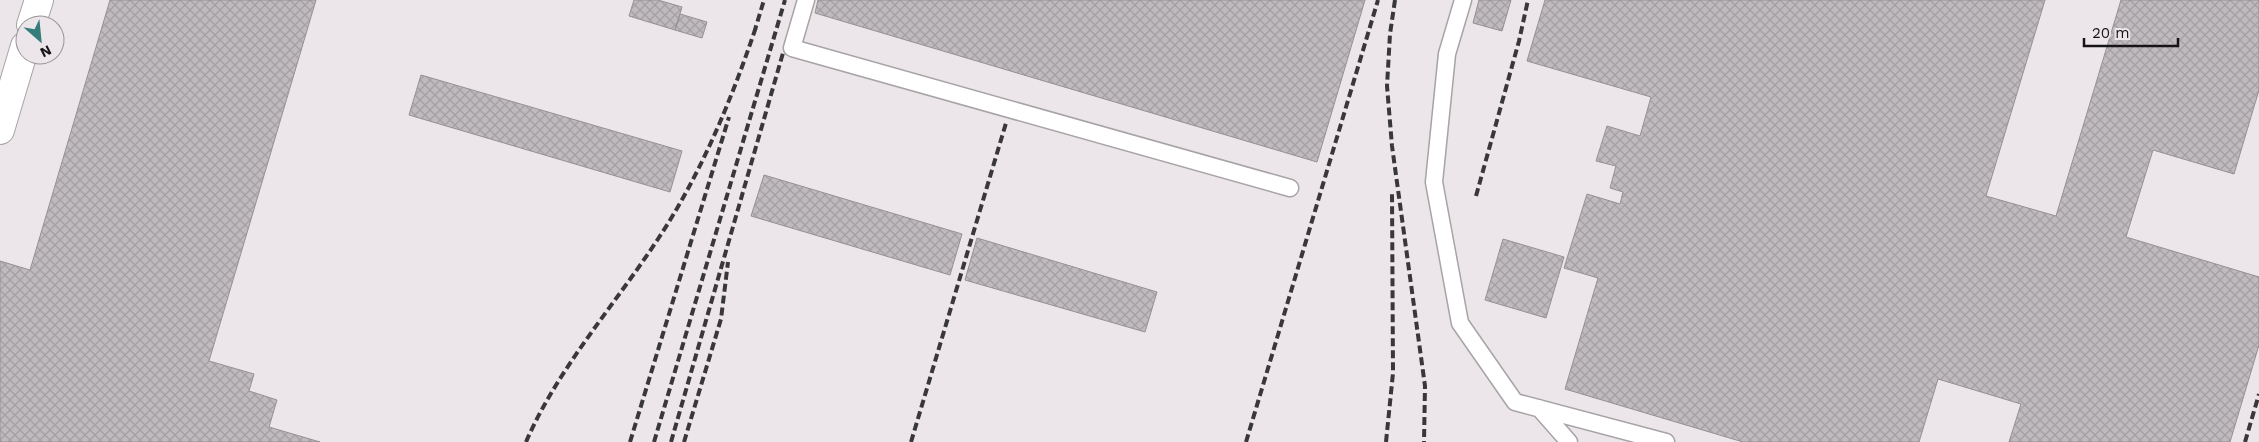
<svg xmlns="http://www.w3.org/2000/svg" width="2259" height="442" font-family="'Work Sans',sans-serif">
	<style>
		.building { fill: url(#building-cross-hatch); stroke: #959093 }
		.lines { fill: none; stroke-linecap: round; stroke-linejoin: round }
		.service-casing { stroke: #a8a3a6; stroke-width: 19 }
		.minor-casing { stroke: #a8a3a6; stroke-width: 30 }
		.service { stroke: #fff; stroke-width: 16 }
		.minor { stroke: #fff; stroke-width: 28 }
		.rail { stroke: #3a3739; stroke-width: 4; stroke-dasharray: 8 4; stroke-linecap: butt }
	</style>
	<defs>
		<pattern id="building-cross-hatch" width="8" height="8" patternUnits="userSpaceOnUse" patternTransform="scale(1.25)"><rect width="8" height="8" fill="#bfbabd"/><path d="M0 0l8 8M0 8l8-8" fill="none" stroke="#a39fa2"/></pattern>
	</defs>
	<rect width="100%" height="100%" fill="#ece6ea"/>
	<!-- building -->
	<path class="building" d="M110,0H316L209,361L254,374L249,391L277,400L269,427L320,442H0V261L30,270Z
		M634,0H658L682,7L675,30L629,16Z
		M818,0H1365L1317,162L815,13Z
		M1479,0H1511L1502,31L1473,23Z
		M1545,0H2045L1986,196L2056,216L2121,0H2259V90L2234,174L2153,150L2126,237L2259,277V345L2230,442H2009L2021,404L1938,379L1919,442H1743L1565,389L1598,278L1564,268L1587,194L1620,204L1623,192L1610,188L1616,166L1596,161L1607,126L1640,136L1651,97L1527,61Z
		M680,14L707,22L702,38L675,30Z
		M421,75L682,151L670,192L409,115Z
		M764,175L962,234L950,275L751,216Z
		M977,238L1157,292L1145,332L965,280Z
		M1503,239L1564,257L1546,318L1485,300Z"/>
	<g class="lines">
		<!-- service casing -->
		<g class="service-casing">
			<path id="service" d="M806,0L792,48L1290,188
				M1463,0L1447,54L1434,182L1460,323L1515,402L1666,442
				M1539,408L1569,442"/>
		</g>
		<!-- minor casing -->
		<g class="minor-casing">
			<path id="minor" d="M31,25L39,0
				M0,130L25,46"/>
		</g>
		<!-- service -->
		<use href="#service" class="service"/>
		<!-- minor -->
		<use href="#minor" class="minor"/>
		<!-- rail -->
		<path class="rail" d="M1395,0L1390,34L1387,86L1392,146L1425,386L1424,442
			M754,33L764,0
			M1476,196L1519,41L1528,0
			M526,442C558,368 614,306 658,239C701,174 731,101 756,27
			M630,442L729,117
			M654,442L785,0
			M671,442L783,53
			M684,442L721,319L728,262
			M911,442L1006,123
			M1246,442L1378,0
			M1386,442L1393,373L1392,192
			M2245,442L2259,394"/>
	</g>
	<!-- north arrow -->
	<g transform="translate(40 40) rotate(153)"><circle r="24" fill="#ece6ea" stroke="#969295"/>
	<path d="M0-4L9 19L0 12L-9 19Z" fill="#347d7a"/>
	<text y="-8" font-size="14" font-weight="bold" text-anchor="middle" fill="#161415">N</text>
	</g>
	<!-- scale -->
	<path d="M2084 38v8h94v-8" fill="none" stroke="#161415" stroke-width="2.5"/>
	<text x="2092" y="38" font-size="15" fill="#161415" stroke="#ece6ea" stroke-width="4" paint-order="stroke">20 m</text>
</svg>
